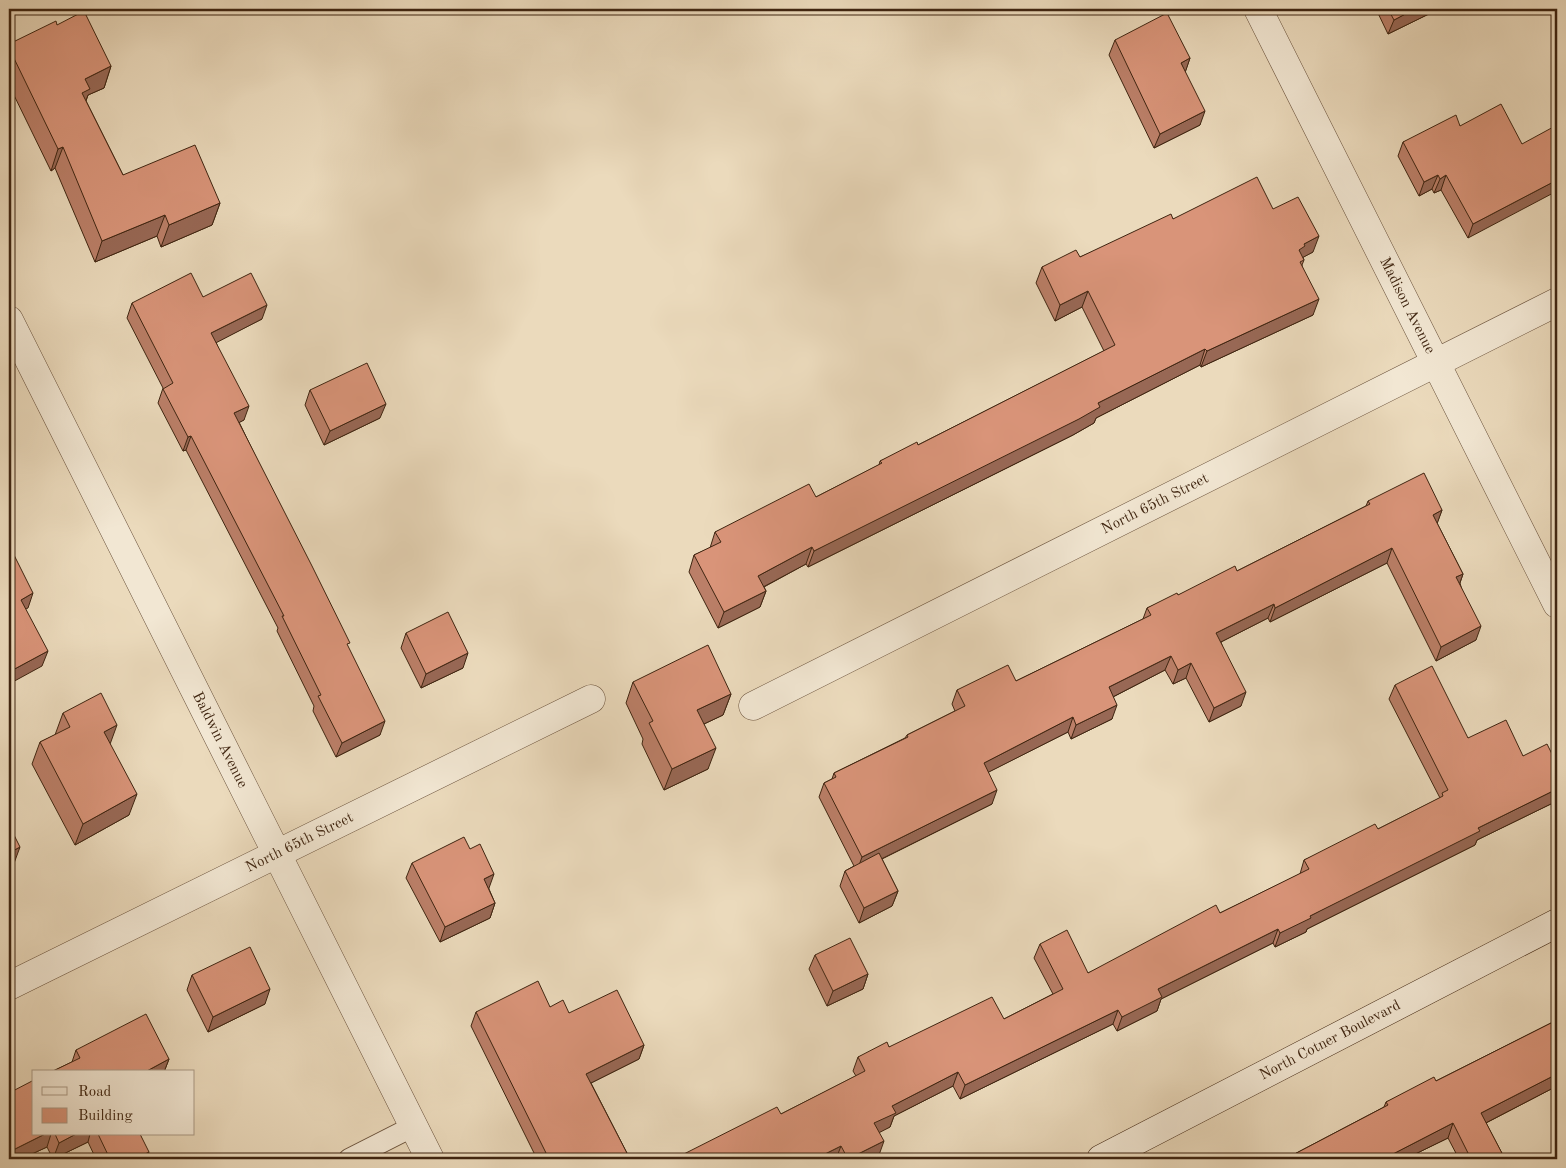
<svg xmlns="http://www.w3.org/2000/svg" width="1566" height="1168" font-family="'Old Standard TT',serif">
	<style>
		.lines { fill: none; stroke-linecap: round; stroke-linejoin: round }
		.lane-casing { stroke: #6a523c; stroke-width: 22 }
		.street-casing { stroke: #6a523c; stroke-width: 29 }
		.secondary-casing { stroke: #3f2511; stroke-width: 29 }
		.lane { stroke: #f2e7d3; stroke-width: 20 }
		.street { stroke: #f2e7d3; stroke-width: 28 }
		.secondary { stroke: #f2e7d3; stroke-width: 28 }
		.wall { fill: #bb7f68; stroke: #3f2511 }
		.shaded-wall { fill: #986855; stroke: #3f2511 }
		.building { fill: #d99479; stroke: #3f2511 }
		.labels { text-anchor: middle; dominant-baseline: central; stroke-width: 5; stroke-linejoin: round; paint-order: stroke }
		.street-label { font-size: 15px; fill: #3f2511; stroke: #f2e7d3 }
	</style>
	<rect width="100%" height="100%" fill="#ebdabc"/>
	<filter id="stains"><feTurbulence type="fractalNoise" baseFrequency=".004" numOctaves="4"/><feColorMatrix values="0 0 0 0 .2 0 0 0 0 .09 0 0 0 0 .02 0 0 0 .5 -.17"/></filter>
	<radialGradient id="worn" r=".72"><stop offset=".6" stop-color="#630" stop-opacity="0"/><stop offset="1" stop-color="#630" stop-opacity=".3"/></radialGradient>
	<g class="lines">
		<!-- lane casing -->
		<g class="lane-casing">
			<path id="lane" d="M349,1159L414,1126"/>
		</g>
		<!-- street casing -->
		<g class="street-casing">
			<g id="street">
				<path id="s1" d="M1258,9L1557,604"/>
				<path id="s2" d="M9,320L430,1159"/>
				<path id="s3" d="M753,706L1557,302"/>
				<path id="s4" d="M9,986L591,699"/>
			</g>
		</g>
		<!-- secondary casing -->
		<g class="secondary-casing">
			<g id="secondary">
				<path id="s5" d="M1101,1159L1557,923"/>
			</g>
		</g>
		<!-- lane -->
		<use href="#lane" class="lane"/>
		<!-- street -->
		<use href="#street" class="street"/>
		<!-- secondary -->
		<use href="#secondary" class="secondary"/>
	</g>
	<!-- wall -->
	<path class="wall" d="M1376,9H1439L1388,34Z
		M57,25L111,66L104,88L88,95L86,101L123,175L220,203L212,225L161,247L157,236L95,262L55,168L51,171L9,85V44Z
		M1115,40L1190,58L1185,72L1200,125L1154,148L1109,55Z
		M1460,126L1522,144L1468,238L1441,190L1434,193L1432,189L1419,196L1398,156L1403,142Z
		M1273,209L1313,252L1303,257L1304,260L1302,265L1313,315L1201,367L1200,365L1096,418L1094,423L1073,435L808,567L806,564L764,587L766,591L760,607L718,628L689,572L694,555L710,548L715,532L816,497L879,465L880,461L918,445L1104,351L1082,307L1055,321L1036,283L1042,267L1080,257L1173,219Z
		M203,297L262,319L216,342L244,420L239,422L348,648L380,735L336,757L313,711L314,706L277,631L278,628L186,450L183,451L158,403L163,388L127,318L132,303Z
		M310,390L380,418L324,445L305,405Z
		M1368,501L1442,510L1437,523L1463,574L1460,583L1476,640L1436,661L1387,563L1270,622L1268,618L1221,642L1241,706L1209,722L1186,678L1173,684L1165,670L1113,697L1112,719L1071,739L1068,732L988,772L992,804L882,859L898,891L892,906L859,923L840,886L845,871L854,866L819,797L824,783L832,779L834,773L905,738L907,735L955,711L952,704L957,690L1016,681L1143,619L1147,608L1237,571L1366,506Z
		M406,633L463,668L421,688L401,648Z
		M633,682L731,694L723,715L704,724L708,769L664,790L642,744L643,739L626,703Z
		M1395,685L1468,738L1523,756L1557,764V801L1477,840L1475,845L1307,929L1306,932L1275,947L1273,943L1161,999L1157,1011L1117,1031L1113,1024L960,1099L953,1086L894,1116L890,1127L879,1132V1155L870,1159H674L781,1114L856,1076L853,1071L858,1057L889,1047L1004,1019L1053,994L1034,958L1040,944L1088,973L1220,913L1300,874L1304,860L1378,829L1440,798L1389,699Z
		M63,713L110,744L129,815L75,845L32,764L40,742L55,735Z
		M412,863L489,888V889L495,903L490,918L440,942L406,878Z
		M815,955L868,974L863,989L827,1006L809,969Z
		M192,975L265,1004L208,1032L187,990Z
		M550,1007L569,1013L644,1045L639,1059L591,1083L630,1159H537L471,1026L476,1012Z
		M1557,1020V1086L1486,1123L1505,1159H1459L1448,1138L1405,1159H1285L1384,1107L1386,1102L1436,1081Z
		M76,1050L169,1059L164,1072H51L72,1062Z
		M34,1134H140L147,1159H96L88,1142L53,1159L47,1147L21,1159H9Z"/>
	<!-- shaded-wall -->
	<path class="shaded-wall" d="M1415,9H1439L1388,34L1394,20Z
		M1190,58L1185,73L1181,63Z
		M111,66L104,88L88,95L82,111L75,115L85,79Z
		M1205,111L1200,125L1154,148L1160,134Z
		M63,147L55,168L51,171L58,149Z
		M1438,175L1432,189L1419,196L1424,182Z
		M1446,175L1441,190L1434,193L1440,179Z
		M1557,180V191L1468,238L1473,224Z
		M220,203L212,225L161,247L169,225Z
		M165,215L157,236L95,262L102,241Z
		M1319,236L1313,252L1300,259L1299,250L1304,244Z
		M1088,291L1082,307L1055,321L1060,305Z
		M1319,299L1313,315L1201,367L1207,351Z
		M267,305L262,319L206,348L211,333Z
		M1205,349L1200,365L1096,418L1094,423L1073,435L808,567L814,551L1098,403Z
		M386,404L380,418L324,445L330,431Z
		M249,406L244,420L229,428L234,413Z
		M191,436L186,450L183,451L188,437Z
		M1442,510L1437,524L1433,515Z
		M812,547L806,564L752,593L758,576Z
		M1392,548L1387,563L1270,622L1275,608Z
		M1463,574L1458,588L1456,577Z
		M766,591L760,607L718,628L724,612Z
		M33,593L28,608L15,614L21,600Z
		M1274,604L1268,618L1211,647L1216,633Z
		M1481,626L1476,640L1436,661L1441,647Z
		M48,651L42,666L9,684V672Z
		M468,653L463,668L421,688L426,674Z
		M1171,656L1165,670L1103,702L1109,687Z
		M1191,663L1186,678L1173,684L1178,670Z
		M1246,692L1241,706L1209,722L1214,708Z
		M731,694L723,715L689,731L697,710Z
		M1117,705L1112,719L1071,739L1076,725Z
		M1073,717L1068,732L979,777L984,763Z
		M385,721L380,735L336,757L342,743Z
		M117,725L109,747L104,732Z
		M716,748L708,769L664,790L672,769Z
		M1557,789V801L1477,840L1475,845L1307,929L1306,932L1275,947L1280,933L1310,916L1478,828Z
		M997,790L992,804L857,871L862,857Z
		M137,794L129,815L75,845L83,824Z
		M20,847L13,866L9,868V853Z
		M494,874L489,888L479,894L484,879Z
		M898,891L892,906L859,923L864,908Z
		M495,903L490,918L440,942L445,927Z
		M1278,929L1273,943L1161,999L1157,1011L1117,1031L1122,1017L1158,989Z
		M868,974L863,989L827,1006L833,991Z
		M270,989L265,1004L208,1032L213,1017Z
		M1118,1010L1113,1024L960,1099L965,1085Z
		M644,1045L639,1059L581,1088L586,1074Z
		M169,1059L164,1072H145Z
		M958,1072L953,1086L894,1116L890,1127L869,1138L874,1123L892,1106Z
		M1557,1074V1086L1476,1128L1481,1113Z
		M1453,1123L1448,1138L1405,1159H1390L1391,1155Z
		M45,1134H51L47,1147L21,1159H9V1152Z
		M76,1134H90L88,1142L53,1159L59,1143Z
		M884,1141L879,1155L870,1159H848Z
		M841,1146L836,1159H815Z
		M149,1152L147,1159H135Z"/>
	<!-- building -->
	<path class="building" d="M1388,9H1415L1394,20Z
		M84,11L111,66L85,79L90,89L82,93L123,175L195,145L220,203L169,225L165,215L102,241L63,147L58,149L9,48V44L56,21L57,25Z
		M1167,13L1190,58L1181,63L1205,111L1160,134L1115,40Z
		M1501,104L1522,144L1557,125V180L1473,224L1446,175L1440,179L1438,175L1424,182L1403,142L1456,115L1460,126Z
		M1257,177L1273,209L1298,197L1319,236L1304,244L1305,246L1299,250L1304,260L1300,262L1319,299L1207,351L1205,349L1098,403L1100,407L1079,419L814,551L812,547L758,576L766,591L724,612L694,555L721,542L715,532L809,484L816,497L882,463L880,461L917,442L918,445L1115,345L1088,291L1060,305L1042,267L1076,250L1080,257L1171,214L1173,219Z
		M191,273L203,297L251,273L267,305L211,333L249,406L234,413L312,566L350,643L347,644L385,721L342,743L318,696L321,695L282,616H284L191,436L188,437L163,389L173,383L132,303Z
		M367,363L386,404L330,431L310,390Z
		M1424,473L1442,510L1433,515L1463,574L1456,577L1481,626L1441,647L1392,548L1275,608L1274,604L1216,633L1246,692L1214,708L1191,663L1178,670L1171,656L1109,687L1117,705L1076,725L1073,717L984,763L997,790L862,857L824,783L836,777L834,773L908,737L907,735L965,706L957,690L1008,665L1016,681L1151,615L1147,608L1177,593L1178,595L1235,566L1237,571L1370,504L1368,501Z
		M13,553L33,593L21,600L48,651L9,672V555Z
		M448,612L468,653L426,674L406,633Z
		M708,645L731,694L697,710L716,748L672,769L649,723L653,721L633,682Z
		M1432,666L1468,738L1506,720L1523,756L1547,744L1557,764V789L1478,828L1480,831L1310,916L1311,918L1280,933L1278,929L1158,989L1162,997L1122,1017L1118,1010L965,1085L958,1072L892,1106L896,1113L874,1123L884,1141L848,1159L841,1146L815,1159H674L777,1107L781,1114L865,1071L858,1057L887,1042L889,1047L992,997L1004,1019L1063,989L1040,944L1067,930L1088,973L1216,905L1220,913L1309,869L1304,860L1375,824L1378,829L1443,796L1442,793L1448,790L1395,685Z
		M101,693L117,725L104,732L137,794L83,824L40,742L70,727L63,713Z
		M9,825L20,847L9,853Z
		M464,837L470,849L480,844L494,874L484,879L495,903L445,927L412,863Z
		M879,853L898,891L864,908L845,871Z
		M850,938L868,974L833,991L815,955Z
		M250,947L270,989L213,1017L192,975Z
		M538,981L550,1007L563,1000L569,1013L617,990L644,1045L586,1074L630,1159H549L476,1012Z
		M146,1014L169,1059L145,1072H51L80,1058L76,1050Z
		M1557,1020V1074L1481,1113L1505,1159H1471L1453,1123L1391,1155L1393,1158L1392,1159H1285L1388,1105L1386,1102L1434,1077L1436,1081Z
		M34,1080V1134H45L9,1152V1093Z
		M55,1134H76L59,1143Z
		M98,1134H140L149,1152L135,1159H110Z"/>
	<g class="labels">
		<!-- street labels -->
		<g class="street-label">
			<text stroke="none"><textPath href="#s1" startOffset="332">Madison Avenue</textPath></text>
			<text stroke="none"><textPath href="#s3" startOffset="450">North 65th Street</textPath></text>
			<text stroke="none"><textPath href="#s2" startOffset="470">Baldwin Avenue</textPath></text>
			<text stroke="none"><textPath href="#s4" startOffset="324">North 65th Street</textPath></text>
			<text stroke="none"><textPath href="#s5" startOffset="258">North Cotner Boulevard</textPath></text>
		</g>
	</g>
	<!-- margin -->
	<rect width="1566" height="1168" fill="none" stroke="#ebdabc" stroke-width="30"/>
	<rect x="10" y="10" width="1546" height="1148" fill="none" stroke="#3f2511" stroke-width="2.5"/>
	<rect x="15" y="15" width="1536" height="1138" fill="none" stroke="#3f2511"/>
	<!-- legend -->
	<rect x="32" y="1070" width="162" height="65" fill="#f2e7d3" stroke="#aa9985"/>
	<rect x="42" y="1087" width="25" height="8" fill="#f2e7d3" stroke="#aa9985"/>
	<text x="78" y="1096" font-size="15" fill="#3f2511">Road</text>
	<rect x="42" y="1108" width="25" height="15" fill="#d99479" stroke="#aa9985"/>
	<text x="78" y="1120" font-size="15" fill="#3f2511">Building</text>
	<rect width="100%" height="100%" filter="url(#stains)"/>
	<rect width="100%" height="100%" fill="url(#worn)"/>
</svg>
